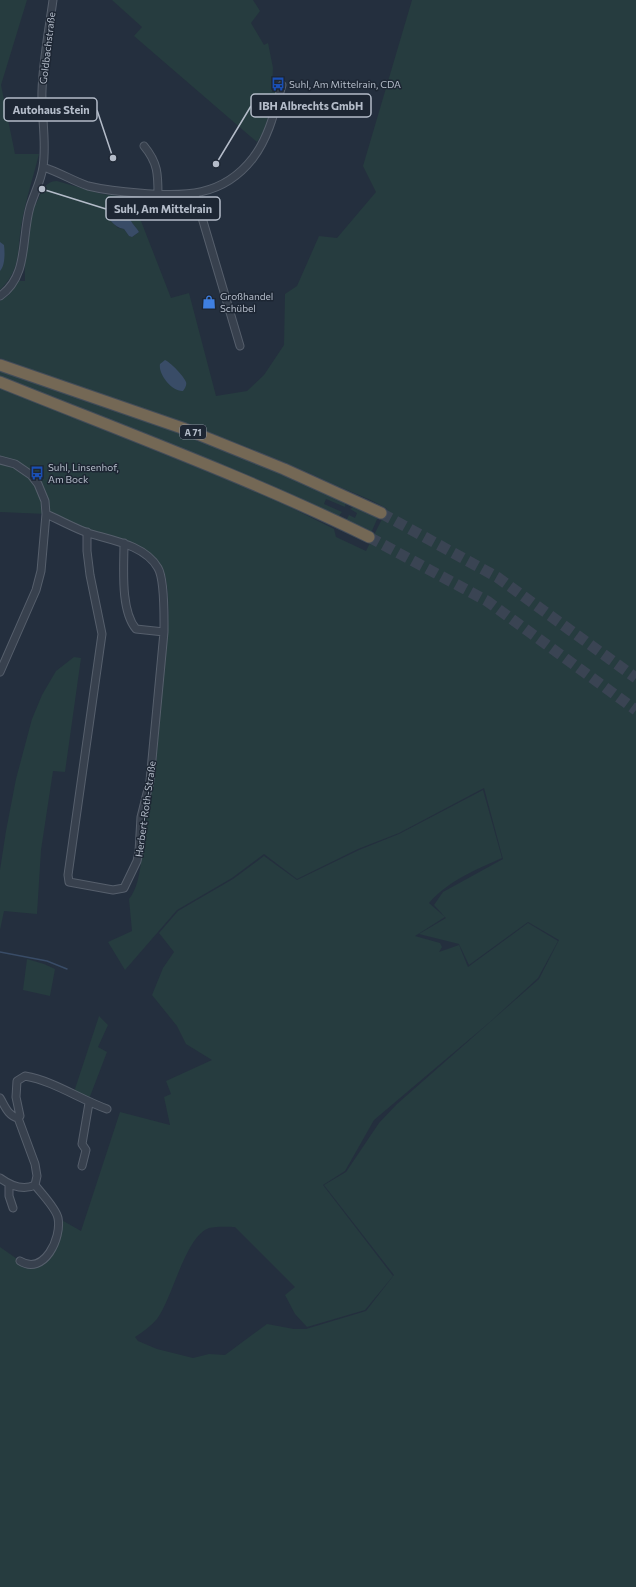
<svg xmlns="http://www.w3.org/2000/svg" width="636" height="1587" font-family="Commissioner,sans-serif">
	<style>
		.green { fill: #263c3f; fill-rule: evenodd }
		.water { fill: #394c67 }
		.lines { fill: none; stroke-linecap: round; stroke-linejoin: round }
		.stream { stroke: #394c67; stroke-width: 1.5 }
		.highway-tunnel { stroke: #3a4453; stroke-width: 11; stroke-dasharray: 11 5.5; stroke-linecap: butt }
		.minor-casing { stroke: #565f6c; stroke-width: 9 }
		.highway-casing { stroke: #434c59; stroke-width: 13 }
		.minor { stroke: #38414e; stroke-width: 7 }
		.highway { stroke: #746855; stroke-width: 11 }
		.labels { text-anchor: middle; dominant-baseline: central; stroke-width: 3; stroke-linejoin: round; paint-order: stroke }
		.shield { fill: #1d2633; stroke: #878f9c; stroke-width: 1 }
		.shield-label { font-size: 9px; font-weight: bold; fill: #b4bcc9 }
		.street-label { font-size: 10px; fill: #b4bcc9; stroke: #1d2633 }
		.poi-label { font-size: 10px; fill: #b4bcc9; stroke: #1d2633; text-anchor: start }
		.leader { fill: none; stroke: #b4bcc9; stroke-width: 1.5 }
		.callout-dot { fill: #b4bcc9; stroke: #1d2633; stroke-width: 1.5 }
		.callout { fill: #1d2633; stroke: #b4bcc9; stroke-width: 1.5 }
		.callout-label { font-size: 11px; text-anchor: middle; font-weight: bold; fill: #b4bcc9 }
	</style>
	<rect width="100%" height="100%" fill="#242f3e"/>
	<!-- green -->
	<path class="green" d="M0,0H27L1,85L15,154H39C33,178 25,202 21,227C17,253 21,269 0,290Z
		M112,0H253L260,11L251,23L264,45L268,43L273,68L272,89L276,91L263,133L257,142L134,36L142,27Z
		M412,0H636V1587H0V1247L20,1261L38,1264L53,1246L58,1218L81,1231L120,1112L170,1125L164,1097L171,1094L166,1081L212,1060L186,1044L177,1026L152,995L163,968L174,952L159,933L178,911L233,879L264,856L297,880L359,850L399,834L483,790L502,858C475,870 448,881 429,903L445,917L434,905L443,892L503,859L484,788L399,833L358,849L297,879L264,854L232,878L177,910L125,970L108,942L132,931L129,899C144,882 142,836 145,814C147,802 152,790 154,778C158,751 159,724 161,696C165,661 174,605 164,572C160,561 150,555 141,548L138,549L46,514L0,512V388L268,496L334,529L336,537L366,551L387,509C368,497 344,490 324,480C218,431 108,399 0,358V301L9,295L18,281H25C24,255 28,230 35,204H36C41,194 44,181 57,181L102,194L132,198L171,298L189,293L216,396L247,391L264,375L284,345L285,294L297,286L319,236L337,238L376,192L363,166ZM109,219L130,220L139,232L132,237L129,236L124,229L118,228ZM445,917L446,918L419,934L459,944L469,965L528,922L559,940L539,979L397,1104L379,1123L346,1172L324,1185L394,1275L366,1311L306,1329H294L267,1324L225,1355L209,1354L193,1358L157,1349L138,1341L135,1337C143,1332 151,1326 157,1319C172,1299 185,1239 207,1229C213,1226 228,1227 235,1227L295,1287L285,1295L295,1314L307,1327L365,1310L393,1276L323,1185L345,1171L374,1120L491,1021L538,978L558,941L528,923L468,967L459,945L439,952L442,947L440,943L415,936Z
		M0,371L183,434L282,473L346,503L345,507L326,499L324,504L342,512L338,517L0,378Z
		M354,506L378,517L371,533L346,521L349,515L355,518L357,513L350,509Z
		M74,657L81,658L65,772L53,771L41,850L37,914L4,911L0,930V870L6,831L16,779L32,719L42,695L56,671Z
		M27,959L44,964L55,969L50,996L23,990Z
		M99,1016L108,1025L98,1047L107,1052L89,1099L74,1092Z"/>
	<!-- water -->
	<path class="water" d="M117,200H122C129,206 127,214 131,221C133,225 137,228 139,232L132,237L129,236L124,229C113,227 107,218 107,208L111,204Z
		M0,242L4,245C5,253 5,266 0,271Z
		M165,360C170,362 184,376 186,382C187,385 185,388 183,391C172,392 158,374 160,364Z"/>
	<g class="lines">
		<!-- stream -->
		<path class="stream" d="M0,952L47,961L67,969"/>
		<!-- highway-tunnel -->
		<path class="highway-tunnel" d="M381,513L497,577L636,678
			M369,537L487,601L636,710"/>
		<!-- minor casing -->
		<g class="minor-casing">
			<path id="minor" d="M144,146C158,163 158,174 158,195
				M43,167C59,172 73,181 88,186C105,190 122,192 139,193C184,197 223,197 253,158C269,137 275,110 282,85
				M195,194L240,346
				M0,296C29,276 21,238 30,207C34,194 41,181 43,167C47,141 41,116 42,91C43,60 49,30 53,0
				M0,460L15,464L31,475L38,484L45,501L46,514L41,571L36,590L0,672
				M46,514C60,520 74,528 88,533C111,540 145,545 158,568C165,580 164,618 164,632L150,781L141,817L139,852L137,861L124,888L113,890L69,882L68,875L102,634L90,575L87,551V532
				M124,543C124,566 120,610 136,629L164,632
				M0,1098C5,1106 8,1116 18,1118L35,1164L37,1176L35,1185C23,1191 11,1186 0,1178
				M18,1118L20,1116L16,1097L17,1081L25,1076C54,1081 79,1099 107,1109
				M82,1166L86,1150L82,1144L89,1103
				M9,1185V1196L13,1208
				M20,1261C44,1276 62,1238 58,1218C56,1208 41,1193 35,1185"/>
		</g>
		<!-- highway casing -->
		<g class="highway-casing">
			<path id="highway" d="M0,365L185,429L284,469L381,513
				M0,382C124,432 249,478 369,537"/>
		</g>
		<!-- minor -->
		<use href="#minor" class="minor"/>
		<!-- highway -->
		<use href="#highway" class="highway"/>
	</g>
	<!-- icons -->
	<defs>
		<g id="bus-bare" transform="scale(1.08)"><path d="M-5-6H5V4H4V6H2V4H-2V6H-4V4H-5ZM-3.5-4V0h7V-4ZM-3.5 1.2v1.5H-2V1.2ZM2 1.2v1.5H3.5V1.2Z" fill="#1a4fb4" stroke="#1d2633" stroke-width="2.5" paint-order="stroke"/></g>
		<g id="shop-bare" transform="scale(1.08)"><path d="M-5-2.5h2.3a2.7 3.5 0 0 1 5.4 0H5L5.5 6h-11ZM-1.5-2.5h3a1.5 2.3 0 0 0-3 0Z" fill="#3f7fe0" stroke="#1d2633" stroke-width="2.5" paint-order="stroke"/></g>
	</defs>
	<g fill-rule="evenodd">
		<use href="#bus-bare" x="278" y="84"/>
		<use href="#shop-bare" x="209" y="302"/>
		<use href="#bus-bare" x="37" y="473"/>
	</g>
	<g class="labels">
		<!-- shield labels -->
		<rect class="shield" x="180" y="425" width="26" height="14" rx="3"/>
		<g class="shield-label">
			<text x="193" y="432">A 71</text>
		</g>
		<!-- street labels -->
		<g class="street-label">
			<text transform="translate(47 48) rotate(-83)">Goldbachstraße</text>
			<text transform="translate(145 809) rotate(-82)">Herbert-Roth-Straße</text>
		</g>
		<!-- poi labels -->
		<g class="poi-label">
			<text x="289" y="84">Suhl, Am Mittelrain, CDA</text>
			<text x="220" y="296">Großhandel<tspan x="220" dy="12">Schübel</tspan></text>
			<text x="48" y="467">Suhl, Linsenhof,<tspan x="48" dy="12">Am Bock</tspan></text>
		</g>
	</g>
	<!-- callouts -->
	<path class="leader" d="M216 164L251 106M113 158L97 110M42 189L106 209"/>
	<g class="callout-dot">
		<circle cx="216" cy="164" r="4"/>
		<circle cx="113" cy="158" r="4"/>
		<circle cx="42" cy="189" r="4"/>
	</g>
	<g class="callout">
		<rect x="251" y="94" width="120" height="23" rx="4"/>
		<rect x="4" y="98" width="93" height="23" rx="4"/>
		<rect x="106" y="197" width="114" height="23" rx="4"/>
	</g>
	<g class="callout-label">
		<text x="311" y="110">IBH Albrechts GmbH</text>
		<text x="51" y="114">Autohaus Stein</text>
		<text x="163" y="213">Suhl, Am Mittelrain</text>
	</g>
</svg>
